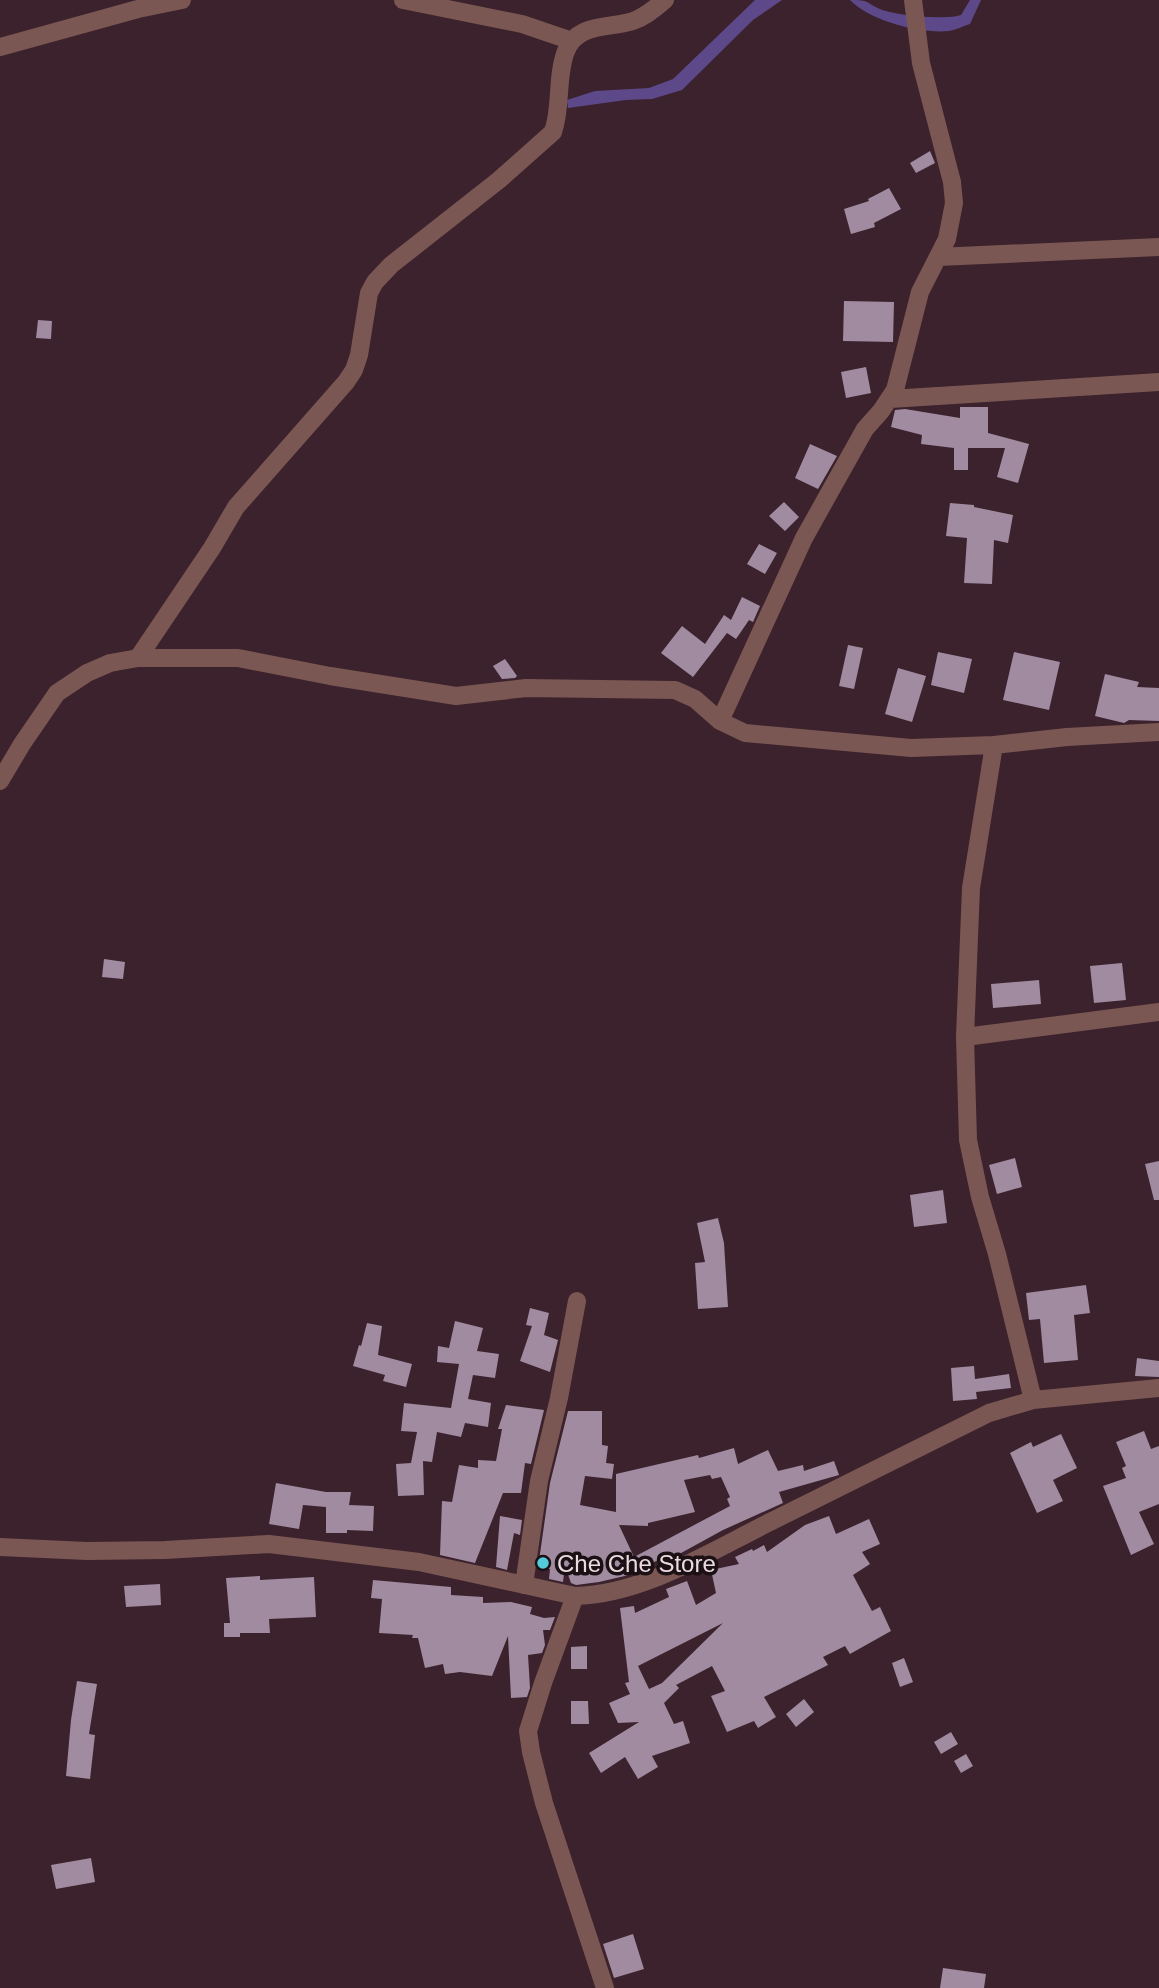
<svg xmlns="http://www.w3.org/2000/svg" width="1159" height="1988" font-family="Arial,sans-serif">
	<style>
		.water { fill: #5d488a }
		.building { fill: #a18ba1; fill-rule: evenodd }
		.lines { fill: none; stroke-linecap: round; stroke-linejoin: round }
		.minor { stroke: #7b5754; stroke-width: 18 }
		.poi-dot { fill: #53cbdb; stroke: #1b1014; stroke-width: 2.5 }
		.labels { text-anchor: middle; dominant-baseline: central; stroke-width: 7; stroke-linejoin: round; paint-order: stroke }
		.poi-label { font-size: 24px; fill: #ebdae0; stroke: #1b1014; text-anchor: start }
	</style>
	<rect width="100%" height="100%" fill="#3b222c"/>
	<!-- water -->
	<path class="water" d="M755,0H782L753,20L682,90L652,99L626,100L568,108L567,100L595,91L649,88L673,79Z
		M850,0C871,0 864,2 880,9C896,16 946,20 961,15L970,0H981L970,24C963,26 956,30 949,31C921,34 870,21 850,0Z"/>
	<!-- building -->
	<path class="building" d="M930,151L935,163L916,173L910,163Z
		M889,188L901,209L874,223L875,227L851,234L844,209L869,201L868,199Z
		M844,301L894,302L893,342L843,341Z
		M38,320L52,321L51,339L36,338Z
		M866,367L871,393L846,398L841,372Z
		M960,407H988V433L1029,444L1018,483L997,477L1005,448H968V470H954V448L921,444L922,435L891,427L895,410L905,409L960,418Z
		M810,444L837,456L818,489L795,478Z
		M784,502L799,517L785,531L769,516Z
		M950,503L974,505V507L1013,515L1008,543L994,540L992,584L964,583L967,538L946,536Z
		M759,544L777,553L765,574L747,564Z
		M742,597L760,606L753,622L749,620L736,639L727,633L693,677L661,653L682,626L705,644L724,615L731,620Z
		M848,645L863,648L854,689L839,686Z
		M938,652L972,659L964,693L931,685Z
		M1014,652L1060,662L1049,710L1003,700Z
		M505,659L517,676L515,678L502,679L493,666Z
		M898,668L926,676L912,722L885,714Z
		M1105,674L1139,682L1137,687L1159,688V721L1129,720L1124,723L1095,716Z
		M104,959L125,962L123,979L102,977Z
		M1122,963L1126,1000L1094,1003L1090,966Z
		M1039,980L1041,1004L993,1008L991,984Z
		M1015,1158L1022,1187L997,1194L989,1165Z
		M1159,1161V1200H1154L1145,1164Z
		M943,1190L947,1223L914,1227L910,1195Z
		M718,1218L724,1243L728,1307L698,1309L695,1263L705,1262L697,1223Z
		M1086,1285L1090,1313L1074,1315L1078,1360L1044,1363L1040,1319L1029,1320L1026,1293Z
		M530,1308L549,1313L544,1335L558,1340L550,1372L520,1361L532,1326L526,1325Z
		M455,1321L483,1328L477,1351L499,1354L495,1378L473,1375L468,1399L491,1403L488,1427L465,1423L461,1437L437,1432L432,1462L423,1461L424,1495L398,1496L396,1464L411,1463L417,1432L401,1431L404,1403L451,1408L459,1364L437,1362L438,1346L449,1348Z
		M367,1323L382,1326L378,1355L412,1364L406,1387L383,1381L385,1375L353,1366L359,1345L361,1346Z
		M1137,1358L1159,1361V1377L1135,1376Z
		M974,1366L975,1379L1009,1374L1011,1388L976,1392L977,1399L953,1401L951,1368Z
		M506,1405L544,1410L531,1464L525,1463L521,1493H503L475,1563L440,1555L442,1501L452,1502L459,1465L478,1468V1460L496,1461L502,1429H498Z
		M568,1411H602V1445L608,1446L606,1463L614,1464L612,1479L585,1476L580,1505L616,1512V1474L698,1455L699,1458L734,1448L738,1464L768,1450L778,1471L803,1465L804,1471L834,1461L839,1475L779,1492L783,1503L723,1530L672,1558L662,1563L660,1559L629,1575L599,1582L576,1585L571,1583L565,1566L563,1582L549,1579L550,1569L538,1568L550,1483ZM710,1475L712,1479L721,1477L730,1497L727,1499L730,1506L634,1557L619,1525L648,1526V1523L695,1512L684,1480Z
		M1144,1431L1151,1449L1159,1446V1504L1139,1512L1154,1544L1131,1555L1103,1486L1126,1478L1122,1468L1126,1466L1116,1442Z
		M1061,1434L1077,1468L1053,1480L1063,1501L1037,1513L1010,1453L1031,1442L1033,1447Z
		M276,1483L326,1492H351L349,1505L374,1506L373,1531L347,1530V1533H326V1507L303,1505L299,1529L269,1524Z
		M500,1516L522,1520L520,1535L514,1533L507,1570L496,1567Z
		M829,1516L836,1534L869,1519L880,1544L862,1552L870,1564L853,1575L872,1611L880,1607L891,1631L850,1654L845,1646L823,1657L828,1665L764,1697L776,1717L758,1728L754,1721L727,1732L711,1696L725,1691L712,1666L676,1685L679,1688L664,1703L674,1724L683,1721L690,1743L652,1756L658,1767L638,1779L625,1757L601,1773L589,1753L639,1722L618,1723L609,1703L630,1694L625,1683L629,1682L620,1608L634,1606L635,1613L669,1597L666,1589L687,1581L696,1605L716,1593L711,1570L739,1564L735,1557L752,1549L753,1551L764,1545L767,1552L805,1525ZM723,1623L662,1683L649,1689L638,1666Z
		M260,1576V1580L314,1577L316,1617L269,1619L270,1633H240V1637H224V1623H230L226,1578Z
		M373,1580L451,1587V1595L483,1597V1603L511,1602L532,1607L530,1614L544,1618L555,1617L550,1630H543L545,1645L542,1653L528,1655L530,1688L527,1697L511,1698L508,1636L492,1676L460,1672L445,1674L443,1664L425,1668L418,1638H412L413,1635L379,1633L382,1599L371,1598Z
		M160,1584L161,1605L126,1607L124,1586Z
		M587,1646V1669H571V1647Z
		M904,1658L913,1682L900,1687L892,1663Z
		M77,1681L97,1684L89,1734L95,1735L90,1779L66,1776L71,1720Z
		M804,1699L814,1712L796,1727L786,1714Z
		M571,1701H588L589,1724H571Z
		M951,1732L958,1744L941,1754L934,1742Z
		M966,1754L973,1766L961,1773L954,1761Z
		M91,1858L95,1882L56,1889L51,1865Z
		M633,1934L644,1969L614,1978L603,1944Z
		M943,1968L986,1974L984,1988H940Z"/>
	<g class="lines">
		<!-- minor -->
		<path class="minor" d="M403,0L522,24L572,41
			M0,47L138,9L182,0
			M938,257L1159,247
			M890,399L1159,382
			M138,658L212,548L236,507L346,382L354,370L359,355L369,293L375,282L391,265L499,180L553,132C562,106 556,77 566,51C578,22 609,29 633,21C645,17 655,8 665,0
			M720,721L804,538L865,429L881,411L895,390L920,292L947,239L954,203L952,182L921,63L913,0
			M0,781L22,744L57,693L87,673L110,663L138,658H238L330,676L456,696L526,688L675,690L695,699L720,721L745,733L911,748L994,745
			M965,1037L1159,1012
			M1033,1400L997,1254L980,1197L968,1140L965,1037L971,888L994,745L1067,737L1159,732
			M0,1547L87,1551L165,1550L269,1544L419,1562L575,1596C643,1595 713,1550 774,1520C845,1485 917,1449 989,1413L1033,1400L1159,1388
			M524,1585L539,1481L559,1398L577,1301
			M575,1596L543,1683L528,1731L531,1752L544,1803L605,1988"/>
	</g>
	<!-- markers -->
	<circle class="poi-dot" cx="543" cy="1563" r="7"/>
	<g class="labels">
		<!-- poi labels -->
		<g class="poi-label">
			<text x="557" y="1563">Che Che Store</text>
		</g>
	</g>
</svg>
